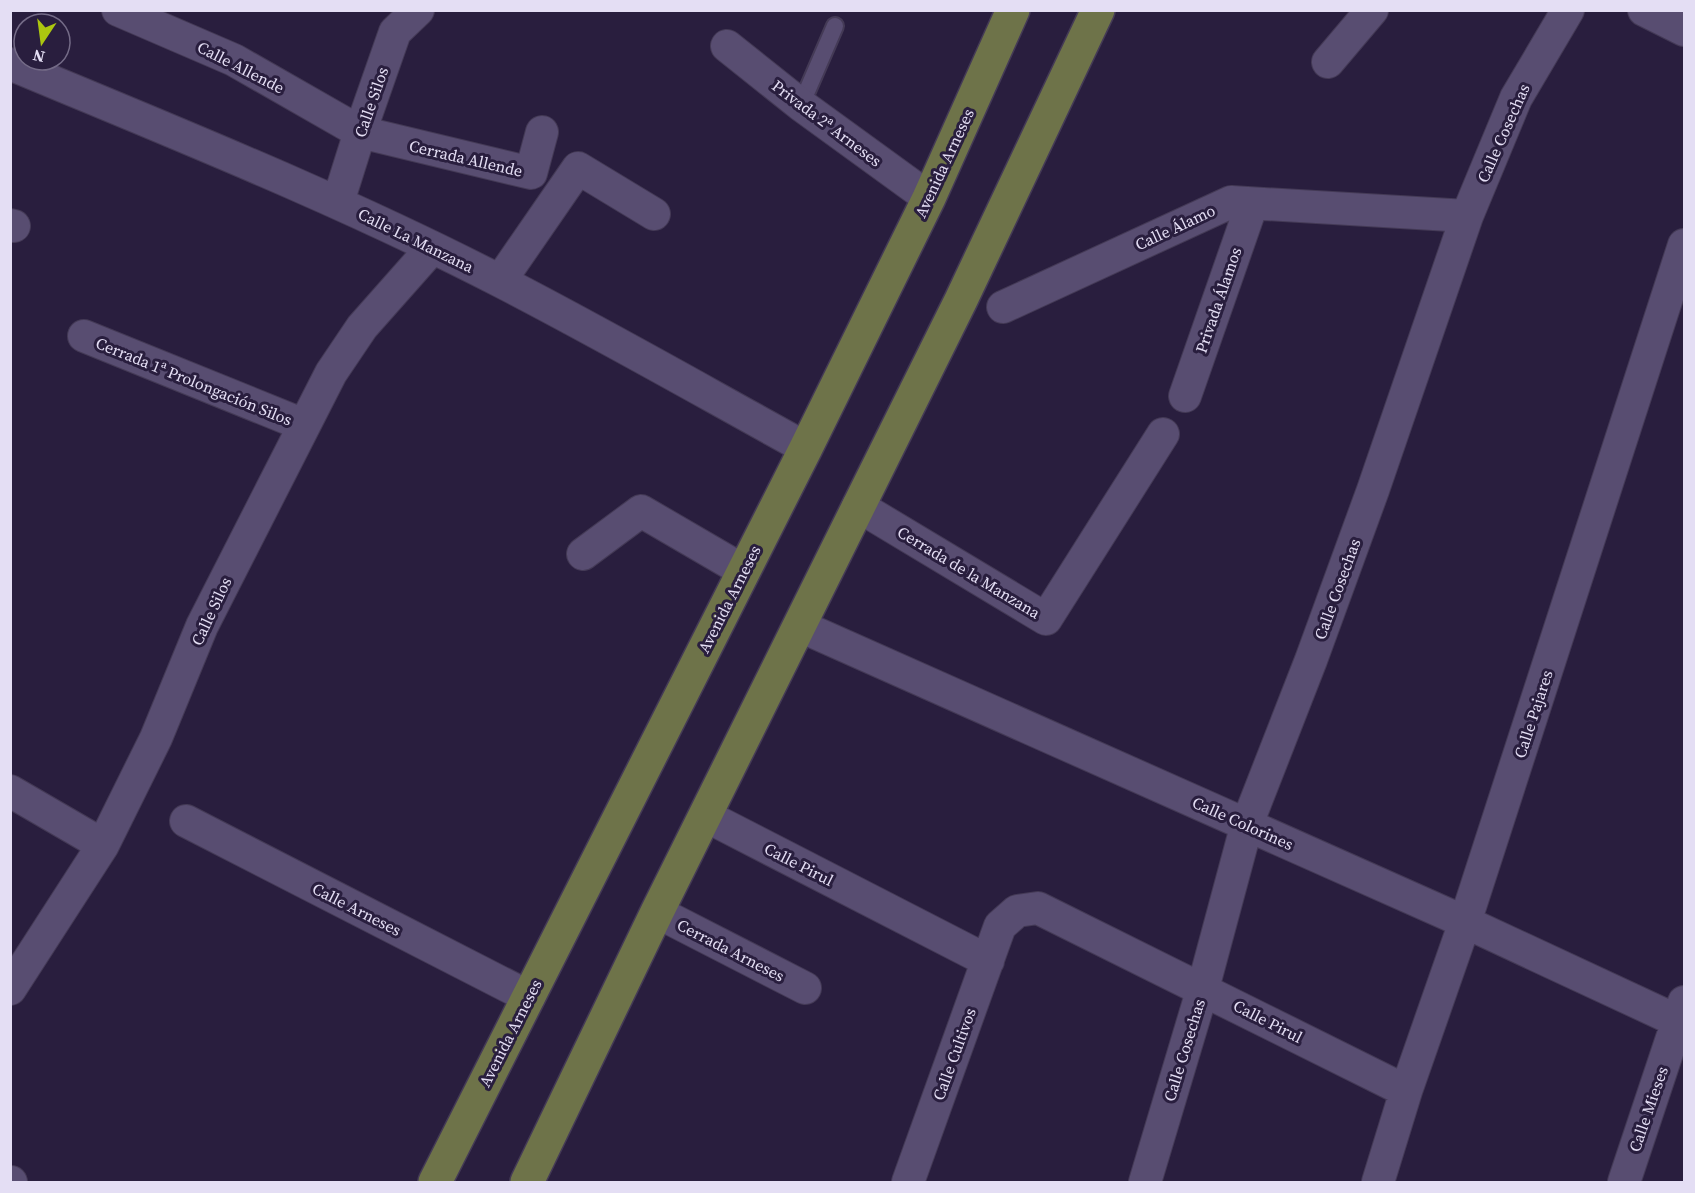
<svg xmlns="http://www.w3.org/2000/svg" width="1695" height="1193" font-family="'Source Serif 4',serif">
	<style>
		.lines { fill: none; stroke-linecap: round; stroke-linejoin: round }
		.service-casing { stroke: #443a56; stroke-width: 20 }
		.minor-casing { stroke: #443a56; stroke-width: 34 }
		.primary-casing { stroke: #443a56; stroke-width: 36 }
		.service { stroke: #584d71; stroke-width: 16 }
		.minor { stroke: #584d71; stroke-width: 32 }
		.primary { stroke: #6e7349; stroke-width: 33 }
		.labels { text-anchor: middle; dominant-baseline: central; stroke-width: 6; stroke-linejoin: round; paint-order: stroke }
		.street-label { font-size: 16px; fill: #e4def4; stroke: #291e3e }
	</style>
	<rect width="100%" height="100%" fill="#291e3e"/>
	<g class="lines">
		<!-- service casing -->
		<g class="service-casing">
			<path id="service" d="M801,105L835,26"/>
		</g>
		<!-- minor casing -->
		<g class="minor-casing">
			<path id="minor" d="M118,10L234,60L360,132L531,173L542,132
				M1644,10L1684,30
				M727,46L801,105L929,198
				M1328,62L1372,10
				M10,64C175,133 341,199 500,281C603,334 704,392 806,448
				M338,202L360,132L395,32L418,10
				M10,225L14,226
				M500,281L578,168L654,214
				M1003,307L1231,202L1467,216
				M84,336L304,425
				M1185,396L1252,204
				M858,506L1046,619L1163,434
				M583,554L641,511L744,571
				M800,626L1465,922L1684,1024
				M10,791L103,845
				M706,816L988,961
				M186,821L529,997
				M657,912L805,988
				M10,989L103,845L156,738L202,626L331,373L362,327L432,248
				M10,1182H11
				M908,1182L1000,926L1017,911L1038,908L1406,1091
				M1145,1182L1203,988L1247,824L1311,660L1373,490L1467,216L1516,98L1568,10
				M1378,1182L1406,1091L1465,922L1684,245
				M1624,1182L1684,1002"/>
		</g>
		<!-- primary casing -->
		<g class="primary-casing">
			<path id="primary" d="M435,1182L806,448L929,198L1013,10
				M527,1182L657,912L961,300L1098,10"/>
		</g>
		<!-- service -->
		<use href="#service" class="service"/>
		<!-- minor -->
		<use href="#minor" class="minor"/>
		<!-- primary -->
		<use href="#primary" class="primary"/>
	</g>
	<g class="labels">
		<!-- street labels -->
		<g class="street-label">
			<text transform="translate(241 67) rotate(27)">Calle Allende</text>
			<text transform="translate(371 102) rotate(-71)">Calle Silos</text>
			<text transform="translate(827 123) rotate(37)">Privada 2ª Arneses</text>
			<text transform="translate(1503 133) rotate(-66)">Calle Cosechas</text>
			<text transform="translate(466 158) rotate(13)">Cerrada Allende</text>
			<text transform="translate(944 163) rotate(-65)">Avenida Arneses</text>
			<text transform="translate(1175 227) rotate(-25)">Calle Álamo</text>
			<text transform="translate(416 240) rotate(26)">Calle La Manzana</text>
			<text transform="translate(1218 300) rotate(-71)">Privada Álamos</text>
			<text transform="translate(194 381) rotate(22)">Cerrada 1ª Prolongación Silos</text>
			<text transform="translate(969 572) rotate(31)">Cerrada de la Manzana</text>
			<text transform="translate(1337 589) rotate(-70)">Calle Cosechas</text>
			<text transform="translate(729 599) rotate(-63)">Avenida Arneses</text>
			<text transform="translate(211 611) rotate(-65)">Calle Silos</text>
			<text transform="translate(1533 714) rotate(-72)">Calle Pajares</text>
			<text transform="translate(1243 823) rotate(24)">Calle Colorines</text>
			<text transform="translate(799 864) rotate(27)">Calle Pirul</text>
			<text transform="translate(357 909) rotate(27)">Calle Arneses</text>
			<text transform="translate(731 950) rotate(27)">Cerrada Arneses</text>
			<text transform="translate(1268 1021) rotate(27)">Calle Pirul</text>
			<text transform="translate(510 1033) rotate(-63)">Avenida Arneses</text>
			<text transform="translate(1184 1050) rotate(-73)">Calle Cosechas</text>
			<text transform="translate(954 1054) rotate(-70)">Calle Cultivos</text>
			<text transform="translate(1648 1109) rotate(-71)">Calle Mieses</text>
		</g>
	</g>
	<!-- border -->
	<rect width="1695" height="1193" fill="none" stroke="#e4def4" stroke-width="24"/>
	<!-- north arrow -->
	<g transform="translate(42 42) rotate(193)"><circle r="28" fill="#291e3e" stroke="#746b87" stroke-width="1.5"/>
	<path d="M0-4.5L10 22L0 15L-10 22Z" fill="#acc610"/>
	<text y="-9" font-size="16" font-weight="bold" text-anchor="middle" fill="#e4def4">N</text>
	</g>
</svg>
